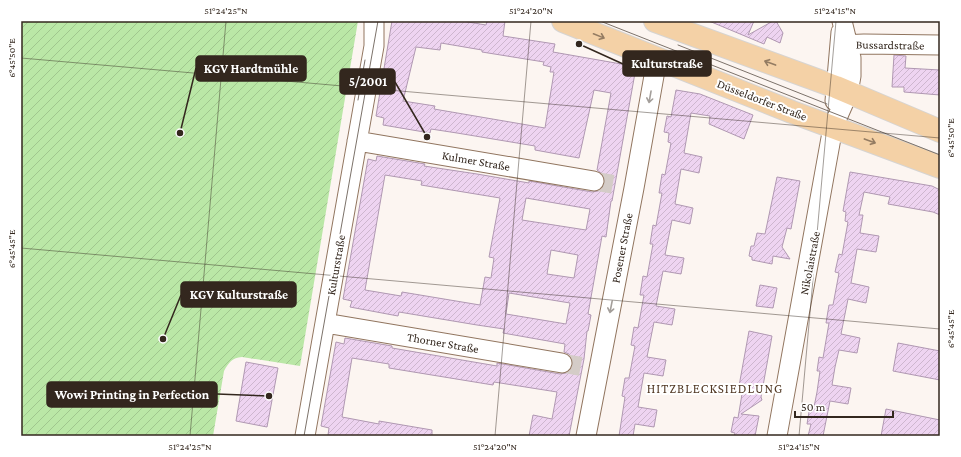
<svg xmlns="http://www.w3.org/2000/svg" width="961" height="457" font-family="'Crimson Pro',serif">
	<style>
		.garden { fill: url(#garden-furrows) }
		.building { fill: url(#building-hatch); stroke: #b098b2; fill-rule: evenodd }
		.lines { fill: none; stroke-linecap: round; stroke-linejoin: round }
		.minor-tunnel { stroke: #d4ccc7; stroke-width: 19; stroke-dasharray: 19 10; stroke-linecap: butt }
		.minor-casing { stroke: #91755f; stroke-width: 21 }
		.major-casing { stroke: #d6d4d2; stroke-width: 24 }
		.minor { stroke: #fff; stroke-width: 19 }
		.major { stroke: #f4d1a6; stroke-width: 22 }
		.tram { stroke: #7c726a; stroke-width: 1 }
		.oneway { stroke: #947c62 }
		.oneway2 { stroke: #a39e9a }
		.ticks { fill: none; stroke: #33271e; stroke-width: 1; stroke-opacity: 0.45 }
		.labels { text-anchor: middle; dominant-baseline: central; stroke-width: 4; stroke-linejoin: round; paint-order: stroke }
		.street-label { font-size: 12px; fill: #33271e; stroke: #fff }
		.neighbourhood-label { font-size: 13px; letter-spacing: 1px; fill: #523925; stroke: #fff }
		.leader { fill: none; stroke: #33271e; stroke-width: 1.5 }
		.callout-dot { fill: #33271e; stroke: #fff; stroke-width: 1.5 }
		.callout { fill: #33271e; stroke: #33271e; stroke-width: 1.5 }
		.callout-label { font-size: 13px; text-anchor: middle; font-weight: bold; fill: #fff }
		.neatline { fill: none; stroke: #33271e; stroke-width: 1.5 }
		.ticks-label { font-size: 10px; text-anchor: middle; fill: #33271e }
	</style>
	<defs>
		<pattern id="garden-furrows" width="10" height="10" patternUnits="userSpaceOnUse"><rect width="10" height="10" fill="#bae7a6"/><path d="M-1 1l2-2M0 10L10 0M9 11l2-2" fill="none" stroke="#a0c68e"/></pattern>
		<pattern id="building-hatch" width="6" height="6" patternUnits="userSpaceOnUse"><rect width="6" height="6" fill="#eed4f1"/><path d="M-1 1l2-2M0 6l6-6M5 7l2-2" fill="none" stroke="#cdb6ce"/></pattern>
	</defs>
	<rect width="100%" height="100%" fill="#fcf5f1"/>
	<!-- garden -->
	<path class="garden" d="M21,21H358L300,366L242,357C232,358 229,362 224,371L213,436H21Z"/>
	<!-- building -->
	<path class="building" d="M392,21H462L486,25L487,21H505L503,36L555,44L553,52L627,65L626,71L635,73L612,201H611L606,237L602,236L588,314L591,315L588,331H587L584,359L569,436H529L533,415L552,419L557,392L494,382L493,385L389,368V364L352,358L342,417L379,424V421L432,430V436H335L328,435L329,428L321,426L336,342L344,344L345,338L392,346V348L497,366V363L560,374L566,373L571,370L573,365L572,359L569,354L564,352L565,344L503,333L504,329L477,325L399,312L398,316L350,307L352,301L343,299L368,159L376,161L377,156L425,164L424,166L477,174L529,183V181L592,192L598,191L603,188L605,183L604,177L601,173L597,170L611,93L594,90L579,158L535,150V146L457,133L431,129L430,133L383,125L384,118L376,116ZM441,43L482,50V52L544,62L543,65L551,67L550,72H554L545,128L434,109L435,106L403,101L416,47L440,50ZM385,175L422,181L421,185L500,198L489,257L494,258L491,278L485,277L480,305L402,292L401,296L365,290ZM526,198L590,209L586,230L522,220ZM551,250L578,255L574,278L547,274ZM509,293L570,303L566,324L506,314Z
		M709,21H754L748,35L773,21H776L783,33L780,43L767,37L764,44Z
		M894,55L906,56L905,68L940,70V95L904,92V87H892Z
		M676,90L700,94L753,115L744,139L709,124L710,116L691,113L684,153L702,157L699,173L681,169L675,204L693,208L690,224L672,220L665,255L684,258L681,274L663,271L656,306L675,309L672,325L654,322L647,357L666,360L663,376L644,373L638,407L657,410L654,427L635,424L633,436H619L625,397L622,396L625,378H629L635,346L631,345L634,327L638,328L644,295H640L643,276L647,277L653,244H650L653,225L656,226L662,193H659L662,174L665,175L671,143L668,142L669,133L664,132L667,116L671,117Z
		M850,172L932,186L940,190V215L933,212L888,204L890,197L864,192L859,215H863L860,233L879,236L876,252L857,249L851,283L869,287L866,303L848,299L841,334L860,338L857,353L839,350L835,367L832,385L851,388L848,404L830,401L823,436H808L811,424H807L810,406L814,407L817,392L820,371H817L819,357L823,358L829,323H826L829,305H833L839,273L835,272L839,254L842,255L848,222L845,221L846,212L843,211Z
		M777,177L800,181L791,229L787,228L782,247L790,259L773,256L772,264L752,260V257L749,256L751,246H754L757,233L765,234Z
		M760,285L777,288L773,308L756,306Z
		M749,331L772,336L761,397L762,400L741,414L759,416L755,436H734L735,433L731,432L734,417L738,418L742,394L739,393L740,386H739Z
		M898,343L940,351V380L893,371Z
		M246,362L278,368L267,427L236,421Z
		M886,409L940,420V436H881Z"/>
	<g class="lines">
		<!-- minor-tunnel -->
		<path class="minor-tunnel" d="M594,181L617,185
			M562,363L584,367"/>
		<!-- minor casing -->
		<g class="minor-casing">
			<path id="minor" d="M840,45L864,44L940,45
				M835,101L841,32
				M357,141L594,181
				M325,323L562,363
				M305,436L374,46V21
				M586,436L634,188L657,59
				M777,436L833,127L848,93L851,76V58L842,21"/>
		</g>
		<!-- major casing -->
		<g class="major-casing">
			<path id="major" d="M563,21L792,112L940,167
				M655,21L836,87L940,131"/>
		</g>
		<!-- minor -->
		<use href="#minor" class="minor"/>
		<!-- major -->
		<use href="#major" class="major"/>
		<!-- tram -->
		<path class="tram" d="M600,21L940,155
			M678,45L827,104
			M358,100L365,60
			M304,436L378,21"/>
	</g>
	<!-- one-way arrows -->
	<defs><path id="oneway-shaft" d="M-6 0H5M1.5-3L5.5 0L1.5 3" fill="none" stroke-width="1.6" stroke-linecap="round" stroke-linejoin="round"/></defs>
	<g class="oneway">
		<use href="#oneway-shaft" transform="translate(599 36) rotate(22)"/>
		<use href="#oneway-shaft" transform="translate(770 63) rotate(-160)"/>
		<use href="#oneway-shaft" transform="translate(870 141) rotate(20)"/>
	</g>
	<g class="oneway2">
		<use href="#oneway-shaft" transform="translate(650 97) rotate(100)"/>
		<use href="#oneway-shaft" transform="translate(611 307) rotate(101)"/>
	</g>
	<!-- ticks -->
	<path class="ticks" d="M21,58L940,138M21,248L940,329M190,436L226,21M495,436L531,21M799,436L836,21"/>
	<g class="labels">
		<!-- street labels -->
		<g class="street-label">
			<text transform="translate(890 45) rotate(1)">Bussardstraße</text>
			<text transform="translate(762 100) rotate(21)">Düsseldorfer Straße</text>
			<text transform="translate(476 161) rotate(10)">Kulmer Straße</text>
			<text transform="translate(622 248) rotate(-79)">Posener Straße</text>
			<text transform="translate(810 263) rotate(-79)">Nikolaistraße</text>
			<text transform="translate(336 265) rotate(-80)">Kulturstraße</text>
			<text transform="translate(443 343) rotate(10)">Thorner Straße</text>
		</g>
		<!-- neighbourhood labels -->
		<g class="neighbourhood-label">
			<text x="715" y="388">HITZBLECKSIEDLUNG</text>
		</g>
	</g>
	<!-- callouts -->
	<path class="leader" d="M579 44L623 64M180 133L196 68M427 137L395 82M163 339L181 295M269 396L217 394"/>
	<g class="callout-dot">
		<circle cx="579" cy="44" r="4"/>
		<circle cx="180" cy="133" r="4"/>
		<circle cx="427" cy="137" r="4"/>
		<circle cx="163" cy="339" r="4"/>
		<circle cx="269" cy="396" r="4"/>
	</g>
	<g class="callout">
		<rect x="623" y="51" width="88" height="25" rx="4"/>
		<rect x="196" y="56" width="110" height="25" rx="4"/>
		<rect x="340" y="69" width="55" height="25" rx="4"/>
		<rect x="181" y="282" width="115" height="25" rx="4"/>
		<rect x="47" y="382" width="170" height="25" rx="4"/>
	</g>
	<g class="callout-label">
		<text x="667" y="68">Kulturstraße</text>
		<text x="251" y="73">KGV Hardtmühle</text>
		<text x="368" y="86">5/2001</text>
		<text x="239" y="299">KGV Kulturstraße</text>
		<text x="132" y="399">Wowi Printing in Perfection</text>
	</g>
	<!-- border -->
	<rect width="961" height="457" fill="none" stroke="#ffffff" stroke-width="44"/>
	<!-- scale -->
	<path d="M795 411v6h98v-6" fill="none" stroke="#33271e" stroke-width="2"/>
	<text x="801" y="411" font-size="12" fill="#33271e" stroke="#ffffff" stroke-width="3" paint-order="stroke">50 m</text>
	<rect x="22" y="22" width="917" height="413" class="neatline"/>
	<g class="ticks-label">
		<text x="226" y="14">51°24'25"N</text>
		<text x="531" y="14">51°24'20"N</text>
		<text x="835" y="14">51°24'15"N</text>
		<text transform="translate(11 58) rotate(-90)" y="4">6°45'50"E</text>
		<text transform="translate(950 138) rotate(-90)" y="4">6°45'50"E</text>
		<text transform="translate(11 249) rotate(-90)" y="4">6°45'45"E</text>
		<text transform="translate(950 329) rotate(-90)" y="4">6°45'45"E</text>
		<text x="190" y="450">51°24'25"N</text>
		<text x="495" y="450">51°24'20"N</text>
		<text x="799" y="450">51°24'15"N</text>
	</g>
</svg>
